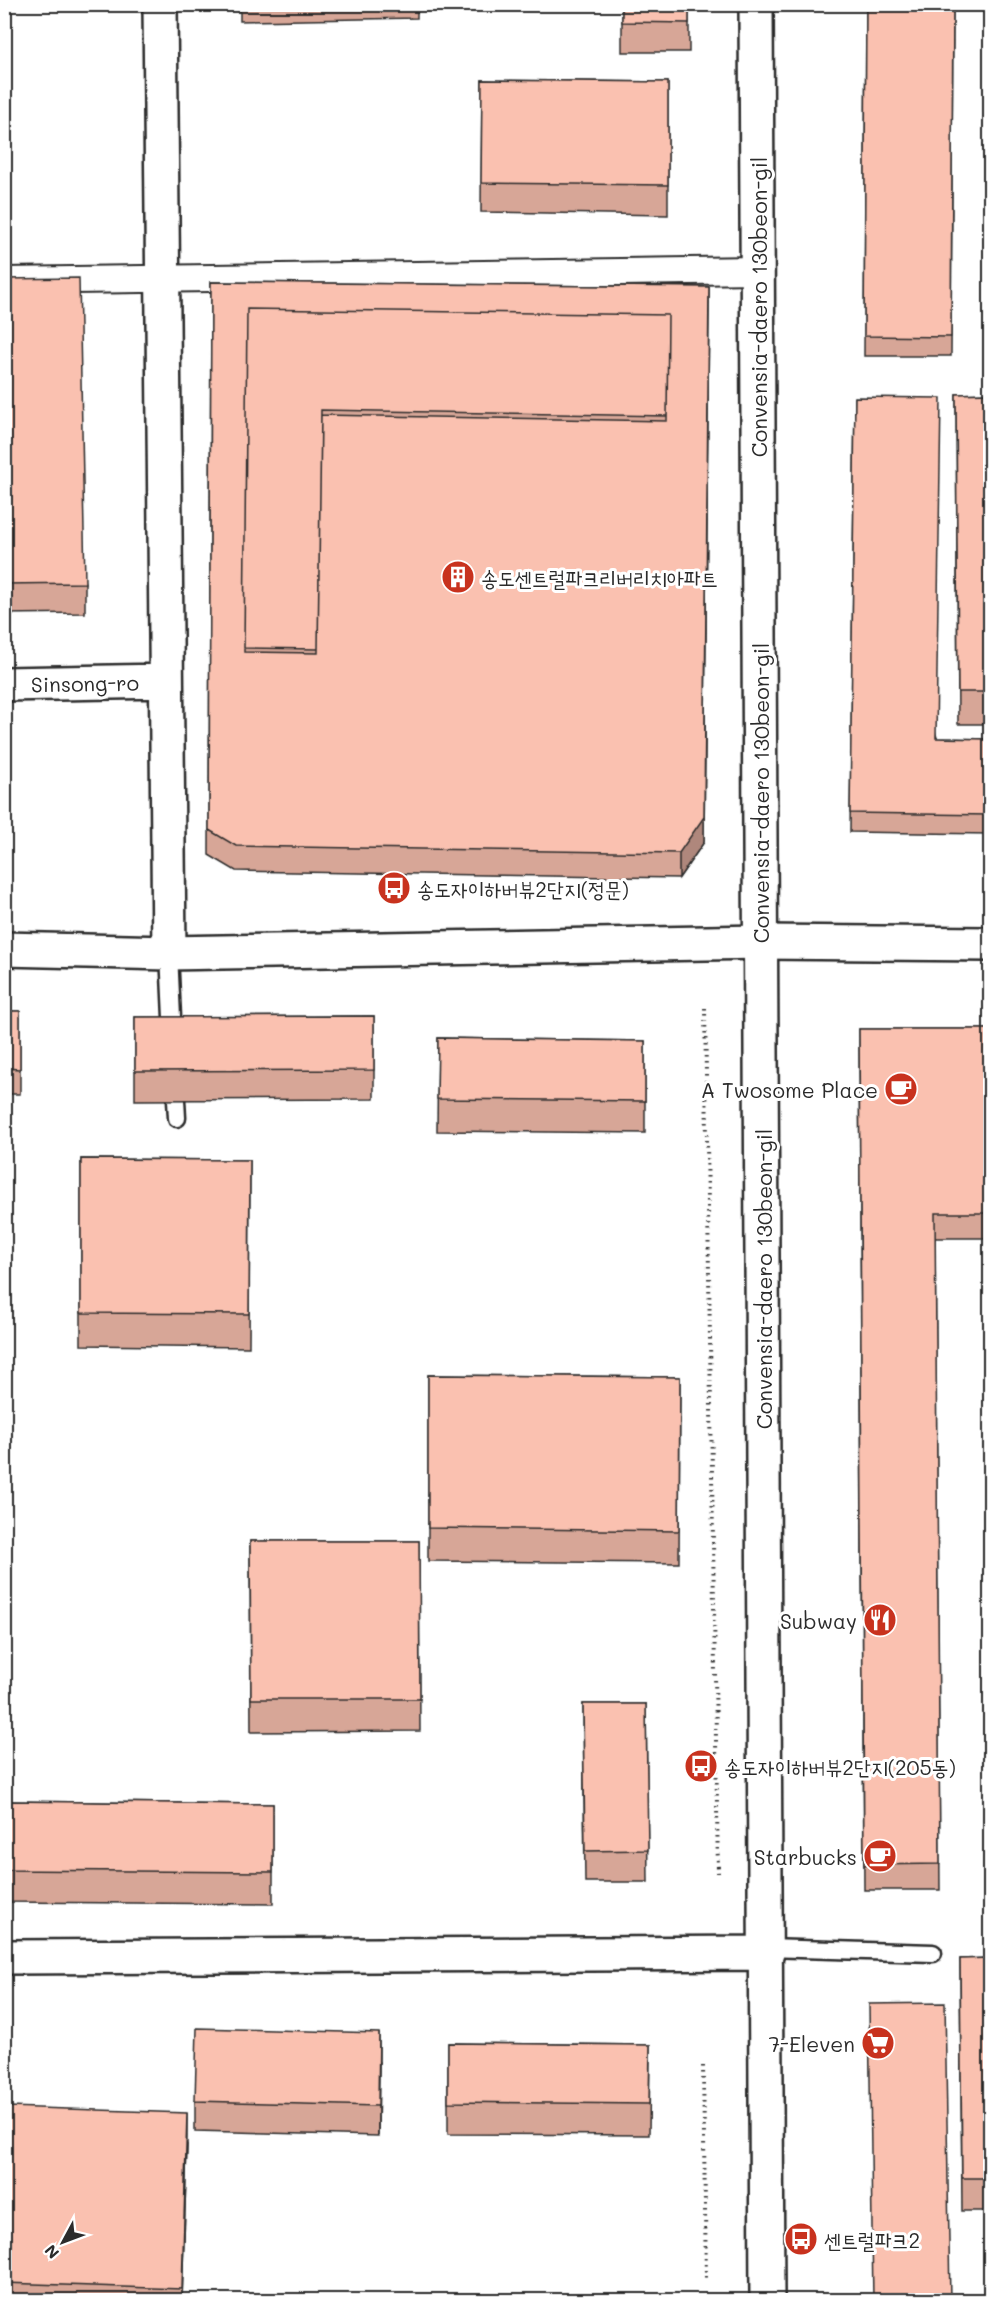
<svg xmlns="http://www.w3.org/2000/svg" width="995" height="2305" font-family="Mali,'Poor Story',sans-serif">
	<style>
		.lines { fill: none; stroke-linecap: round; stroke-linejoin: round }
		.service-casing { stroke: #2b2b2b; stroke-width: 21 }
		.pedestrian-casing { stroke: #2b2b2b; stroke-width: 30 }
		.minor-casing { stroke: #2b2b2b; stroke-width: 38 }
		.tertiary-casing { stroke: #2b2b2b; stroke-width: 38 }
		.path { stroke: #2b2b2b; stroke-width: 4; stroke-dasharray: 1.5 4.5; stroke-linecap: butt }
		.service { stroke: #fff; stroke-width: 16 }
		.pedestrian { stroke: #fff; stroke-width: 26 }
		.minor { stroke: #fff; stroke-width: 33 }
		.tertiary { stroke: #fff; stroke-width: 33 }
		.wall { fill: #d7a697; stroke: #2b2b2b; stroke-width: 1.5 }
		.shaded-wall { fill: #af877b; stroke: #2b2b2b; stroke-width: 1.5 }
		.building { fill: #fac1b0; stroke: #2b2b2b; stroke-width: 1.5; fill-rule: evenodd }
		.labels { text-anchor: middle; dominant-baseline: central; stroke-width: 6; stroke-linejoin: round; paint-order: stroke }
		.street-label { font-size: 21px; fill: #2b2b2b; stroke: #fff }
		.poi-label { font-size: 21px; fill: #2b2b2b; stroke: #fff; text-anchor: start }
	</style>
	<rect width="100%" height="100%" fill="#fff"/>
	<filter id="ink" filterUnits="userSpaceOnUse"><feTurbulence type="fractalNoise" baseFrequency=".0167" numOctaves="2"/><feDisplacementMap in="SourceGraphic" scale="12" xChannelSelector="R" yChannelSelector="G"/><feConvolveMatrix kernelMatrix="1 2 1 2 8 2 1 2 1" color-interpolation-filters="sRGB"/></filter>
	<g filter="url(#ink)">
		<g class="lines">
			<!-- service casing -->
			<g class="service-casing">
				<path id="service" d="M169,953L173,1039
					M176,1100L177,1118
					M766,1948L933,1953"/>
			</g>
			<!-- pedestrian casing -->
			<g class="pedestrian-casing">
				<path id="pedestrian" d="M4,281L758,270"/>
			</g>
			<!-- minor casing -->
			<g class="minor-casing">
				<path id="minor" d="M160,4L169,953
					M756,4L767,2300
					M4,684L166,681
					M4,1957L767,1953"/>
			</g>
			<!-- tertiary casing -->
			<g class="tertiary-casing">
				<path id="tertiary" d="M4,949L169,953L761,942L990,944"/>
			</g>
			<!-- path -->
			<path class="path" d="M705,1008L718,1873
				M703,2066L706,2280"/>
			<!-- service -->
			<use href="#service" class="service"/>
			<!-- pedestrian -->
			<use href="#pedestrian" class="pedestrian"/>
			<!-- minor -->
			<use href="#minor" class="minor"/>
			<!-- tertiary -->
			<use href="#tertiary" class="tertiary"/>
		</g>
		<!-- wall -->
		<path class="wall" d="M240,4H417V18L240,21Z
			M622,4H689V52H622Z
			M866,4H953L951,356H864Z
			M482,80L668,82V215L481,212Z
			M4,279L85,583V613L4,614Z
			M211,282L709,287L704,842L679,878L236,871L209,855Z
			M990,393V724H958L956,394Z
			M855,397L937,738L990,739V834L850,832Z
			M4,1011H20V1094H4Z
			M374,1016V1099L135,1100V1017Z
			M859,1029H990V1238H935L940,1890H864Z
			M438,1038L645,1041V1133L437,1131Z
			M81,1159L250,1160L249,1347L81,1345Z
			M428,1375L680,1377L679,1563L428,1561Z
			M250,1541H419L420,1731L251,1732Z
			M583,1704H646L648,1882H585Z
			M4,1801L273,1804V1904L4,1902Z
			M990,1958V2211H962L960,1959Z
			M448,2043L650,2045L649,2135L448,2134Z
			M379,2062L378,2136L195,2131V2101Z
			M187,2145L182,2301H4V2221Z"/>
		<!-- shaded-wall -->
		<path class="shaded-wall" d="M709,287L704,842L679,878V853Z
			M379,2033V2062L378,2136V2106Z
			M187,2113V2145L182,2301V2289Z"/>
		<!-- building -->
		<path class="building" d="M622,4H689V23L622,22Z
			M866,4H953L951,337L864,336Z
			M482,80L668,82V185L481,183Z
			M79,278L85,583L4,584V279Z
			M211,282L709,287L704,817L679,853L236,846L209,830ZM247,309L668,315L667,421L321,415L318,653L244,652Z
			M247,309L668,315L667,416L321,410L318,649L244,648Z
			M990,393V692H958L956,394Z
			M855,397L941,398L936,738L990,739V815L850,813Z
			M4,1011H20V1069L4,1068Z
			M374,1016V1070L135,1071V1017Z
			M859,1029H990V1213H935L940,1864L864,1865Z
			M438,1038L645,1041V1101L437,1099Z
			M81,1159L250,1160L249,1314L81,1313Z
			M428,1375L680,1377L679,1531L428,1528Z
			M250,1541H419L420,1699H251Z
			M583,1704H646L648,1850L585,1851Z
			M4,1801L273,1804V1872L4,1870Z
			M990,1958V2178H962L960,1959Z
			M945,2003L950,2301H873L869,2004Z
			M197,2028L379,2033L378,2106L195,2101Z
			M448,2043L650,2045L649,2104L448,2102Z
			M8,2107L187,2113L182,2289L4,2283V2221Z"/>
	</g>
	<!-- icons -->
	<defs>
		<g id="building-disc" transform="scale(1.725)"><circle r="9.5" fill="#c8321e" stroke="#fff"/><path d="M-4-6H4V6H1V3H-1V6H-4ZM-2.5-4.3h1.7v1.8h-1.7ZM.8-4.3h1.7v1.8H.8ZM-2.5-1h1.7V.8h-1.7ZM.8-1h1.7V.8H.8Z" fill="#fff"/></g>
		<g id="bus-disc" transform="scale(1.725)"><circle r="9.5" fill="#c8321e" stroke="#fff"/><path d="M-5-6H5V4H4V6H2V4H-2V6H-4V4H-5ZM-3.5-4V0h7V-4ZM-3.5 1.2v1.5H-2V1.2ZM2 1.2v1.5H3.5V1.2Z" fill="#fff"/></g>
		<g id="cafe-disc" transform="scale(1.725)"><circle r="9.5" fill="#c8321e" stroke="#fff"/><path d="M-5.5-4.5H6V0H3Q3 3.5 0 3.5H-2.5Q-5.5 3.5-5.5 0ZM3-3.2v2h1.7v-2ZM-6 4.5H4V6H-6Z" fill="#fff"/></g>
		<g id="restaurant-disc" transform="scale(1.725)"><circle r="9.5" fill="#c8321e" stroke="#fff"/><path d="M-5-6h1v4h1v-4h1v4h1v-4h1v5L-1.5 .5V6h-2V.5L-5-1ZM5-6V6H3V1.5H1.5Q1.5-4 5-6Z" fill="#fff"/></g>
		<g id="supermarket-disc" transform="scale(1.725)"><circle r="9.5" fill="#c8321e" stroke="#fff"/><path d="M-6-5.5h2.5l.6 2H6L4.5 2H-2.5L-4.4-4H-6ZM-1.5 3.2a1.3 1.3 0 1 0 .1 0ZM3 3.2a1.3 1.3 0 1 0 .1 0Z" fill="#fff"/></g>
	</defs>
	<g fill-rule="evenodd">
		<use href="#building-disc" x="458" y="577"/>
		<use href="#bus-disc" x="394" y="888"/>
		<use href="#cafe-disc" x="901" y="1089"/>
		<use href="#restaurant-disc" x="880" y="1620"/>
		<use href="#bus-disc" x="701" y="1766"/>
		<use href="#cafe-disc" x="880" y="1856"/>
		<use href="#supermarket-disc" x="878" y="2043"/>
		<use href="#bus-disc" x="801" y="2239"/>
	</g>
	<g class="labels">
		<!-- street labels -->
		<g class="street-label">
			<text transform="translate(758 307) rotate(-90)">Convensia-daero 130beon-gil</text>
			<text transform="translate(85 683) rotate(-1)">Sinsong-ro</text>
			<text transform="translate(760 793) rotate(-90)">Convensia-daero 130beon-gil</text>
			<text transform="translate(763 1279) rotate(-90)">Convensia-daero 130beon-gil</text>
		</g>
		<!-- poi labels -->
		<g class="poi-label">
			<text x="481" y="577">송도센트럴파크리버리치아파트</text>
			<text x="417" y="888">송도자이하버뷰2단지(정문)</text>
			<text x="878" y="1089" text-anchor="end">A Twosome Place</text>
			<text x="857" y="1620" text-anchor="end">Subway</text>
			<text x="724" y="1766">송도자이하버뷰2단지(205동)</text>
			<text x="857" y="1856" text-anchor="end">Starbucks</text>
			<text x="855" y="2043" text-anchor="end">7-Eleven</text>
			<text x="824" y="2239">센트럴파크2</text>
		</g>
	</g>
	<!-- margin -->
	<rect width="995" height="2305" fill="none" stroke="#fff" stroke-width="24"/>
	<rect x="12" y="12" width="971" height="2281" fill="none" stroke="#2b2b2b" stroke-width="2" filter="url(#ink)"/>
	<!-- north arrow -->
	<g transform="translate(63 2242) rotate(229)" stroke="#ffffff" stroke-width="4.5" paint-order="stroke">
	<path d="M0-4.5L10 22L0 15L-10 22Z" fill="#2b2b2b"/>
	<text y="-9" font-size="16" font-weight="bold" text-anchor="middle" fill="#2b2b2b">N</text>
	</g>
</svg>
